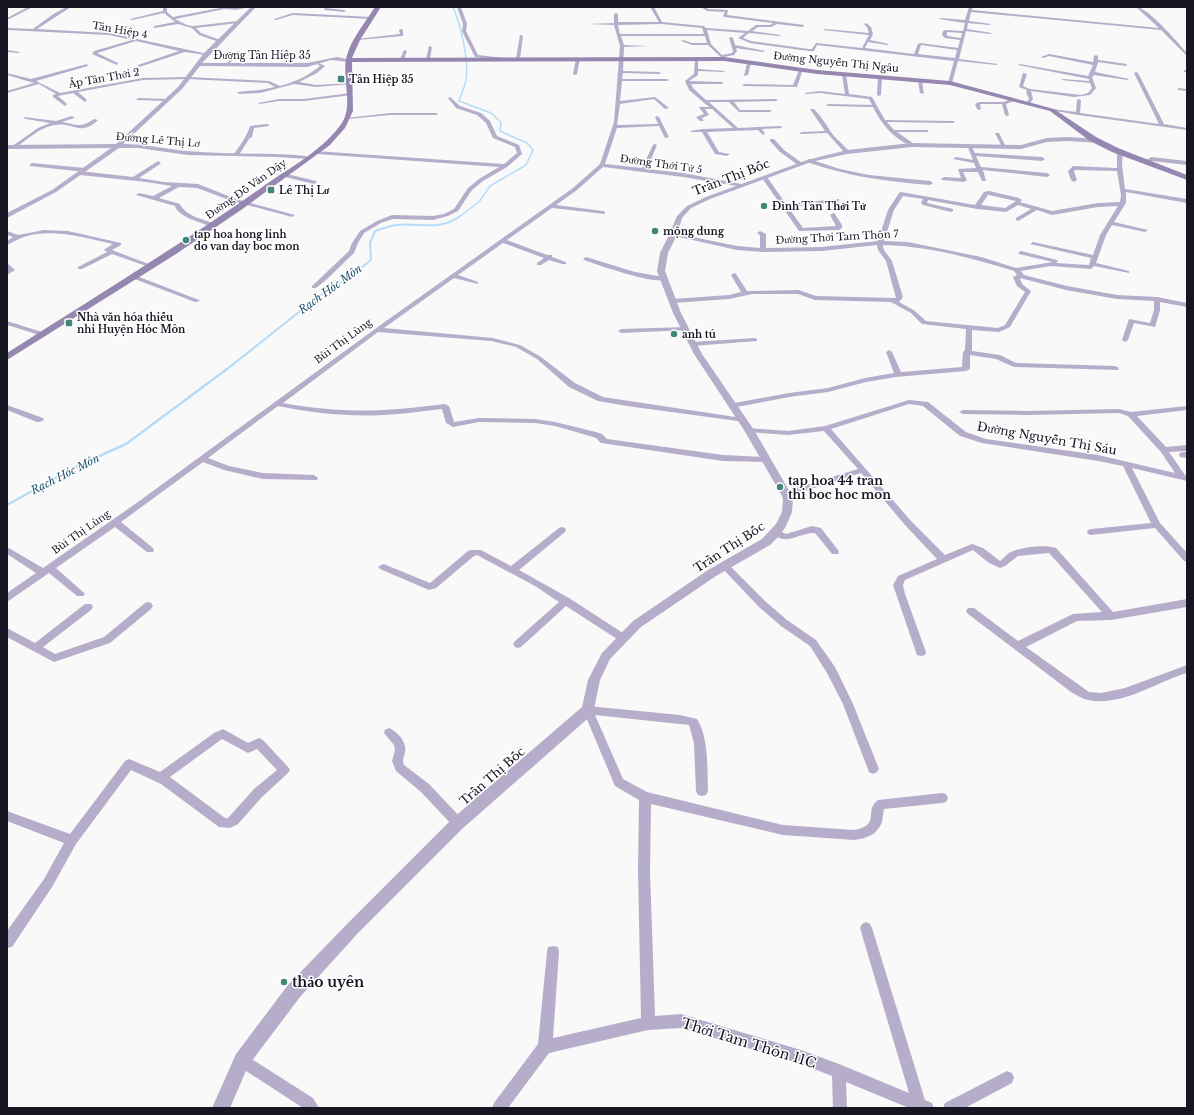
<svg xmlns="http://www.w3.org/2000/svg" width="1194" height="1115" font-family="'Libre Baskerville',serif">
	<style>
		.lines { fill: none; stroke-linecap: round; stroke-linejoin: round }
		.stream-far2 { stroke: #b4dbf7; stroke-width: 1.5 }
		.stream-far1 { stroke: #b4dbf7; stroke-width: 2 }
		.stream { stroke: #b4dbf7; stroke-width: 2.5 }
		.minor { fill: #b6adca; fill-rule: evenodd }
		.tertiary { fill: #b6adca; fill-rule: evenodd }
		.secondary { fill: #9687b1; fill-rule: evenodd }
		.poi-dot { fill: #438576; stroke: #fff; stroke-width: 1.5 }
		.labels { text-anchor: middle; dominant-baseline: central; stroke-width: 3; stroke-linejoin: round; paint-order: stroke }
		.far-street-label { font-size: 10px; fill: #151622; stroke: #fff }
		.far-poi-label { font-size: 10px; font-weight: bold; fill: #151622; stroke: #fff; text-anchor: start }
		.far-water-label { font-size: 11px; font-style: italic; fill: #1e516f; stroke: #fff }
		.street-label { font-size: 12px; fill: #151622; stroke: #fff }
		.poi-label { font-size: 12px; font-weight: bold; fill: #151622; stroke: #fff; text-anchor: start }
		.near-poi-label { font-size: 14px; font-weight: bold; fill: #151622; stroke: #fff; text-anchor: start }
		.near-street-label { font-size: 14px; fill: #151622; stroke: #fff }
	</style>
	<rect width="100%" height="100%" fill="#f9f9f9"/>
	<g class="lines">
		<!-- stream-far2 -->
		<path class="stream-far2" d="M453,7C461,26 469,60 466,80C465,87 461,94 459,101L491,113L501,122L500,131L527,143L533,150L526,165L490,186L479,202L459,217"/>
		<!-- stream-far1 -->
		<path class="stream-far1" d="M226,370L314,300L351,276L371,260L370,243L375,231C382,229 389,226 396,225C419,222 439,232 460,216"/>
		<!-- stream -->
		<path class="stream" d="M7,505L75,467L126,444L227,369"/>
		<!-- minor -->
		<path class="minor" d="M28,7H33L7,20V18Z
			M66,7H71L37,29L109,33L208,54L206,55L185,52L139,67L138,65L179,51L136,41L97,53L118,63L117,65L92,54L94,51L132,40L109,35L7,30V28L33,29L52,15Z
			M163,7H167V12L173,17L225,7H250L236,10L225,9L175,19L187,25L193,26L239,21L238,23L196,28L201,33L220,40L219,42L199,35L192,28L178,24L154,28V26L175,22L164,13L132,20L130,19L163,11Z
			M457,7H461L467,24L466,31L478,55L504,58L505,60L475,57L462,31L463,24Z
			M650,7H654L662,22L704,26L706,28L748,31L756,25H770L773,23L725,17L723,16L725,12L707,11L701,7H705L708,9L728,10L727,15L804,25L803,27L777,24L771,27H758L752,31L781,35L779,36L749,33L743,38L751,41L809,49H812L816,43L862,48L869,35L823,30L825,29L869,33L867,27L864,24L866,23L871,27L873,34L870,40L889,44L887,45L868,42L865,48L914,54L918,44L920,43L958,48L960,40L945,38L942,35L943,31L945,30L963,31L965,23L939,19L941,18L965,20L969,7H973L972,10L1159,28L1136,7C1148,7 1178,43 1187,53V56L1161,30L971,12L969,21L991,24L989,25L968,23L967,29L992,33L990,34L966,31L959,59L998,64L996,65L958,61L952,83L950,84L948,83L954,61L817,45L814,51H809L750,43L738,38L745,33L707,30L711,44L722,55L732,53L733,51L729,38L731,37L733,38L735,45L765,51L763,52L736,48L737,51L734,55L724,57L726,59L724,60L708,45H692L681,41L683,40L692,43H707L705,36H621L624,45L649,46L624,47L623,71L659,72L661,73L659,74L623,73L622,79H667L669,80L667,81H622L620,101L655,97L669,108L665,109L654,99L620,104L617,125L658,124L655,117L657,116L659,117L669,137L665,138L659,126L617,128L605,164L642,168L653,145L655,144L657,145L647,169L683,173L741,184L744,186L743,187L683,177L603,167L577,190L556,205L603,211L605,212V214L552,208L507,240L547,255H552V257L566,262V264H562L549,260L541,265H537V263L544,258L503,243L458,275L478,282V284L454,278L384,328L493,338L520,345L541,357L575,383L603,397L742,418H745V422L627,406L598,401L569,387L537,359L516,347L491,341L378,332L283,403C316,409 350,412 384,410C404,409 425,406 445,404L449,406L454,422L479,418L535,419L555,422L596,432L602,434L607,439L723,455L766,457L770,460L769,462L723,461L615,445L601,443L596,438L590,436L555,426L535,423L479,422L453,427L446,423L442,409C422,411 403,414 383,415C348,417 313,413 278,406L208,458L229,466L263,473L314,475L318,478L317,480L263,479L224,470L203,462L121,522L153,548L154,550L153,552H147L115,527L56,568L83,592L85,594L83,596H77L49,573L7,602V593L36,573L7,554V547L43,568L138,502L375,329L573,188L600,164L614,122L620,46L614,25L588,24L614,23V14L616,13L618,14V22H659ZM661,24L702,28L704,34H620L618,25ZM947,32L962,33L961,38L947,36ZM921,45L957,50L955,58L918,54Z
			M325,8L344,10L346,11L344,12L324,10Z
			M293,13L371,17L373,18L371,19L293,15L276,20L274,19Z
			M401,29L403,30V36L358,40L356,39L400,34L399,30Z
			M520,35L523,36L520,59L518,60L516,59Z
			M429,46L432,47L430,59L428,60L426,59Z
			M7,50L20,52L18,53L7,52Z
			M404,50L407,51L404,59L402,60L400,59Z
			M237,51L240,52L227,66H225Z
			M1049,54L1093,62L1094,56L1096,55L1098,56V60L1127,64L1126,66L1098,62L1095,72L1129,79L1127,80L1094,75L1092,77L1096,88L1090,95L1074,97L1031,91L1033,99L1029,105H1025L1029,99L1026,92L1027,90L1019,87L1023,73L1027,74L1023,86L1030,89L1081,95L1088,93L1092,88L1090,83L1061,80L1063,79L1089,81V79L1018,65L1020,64L1088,76L1093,65L1049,56L1043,58L1041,57Z
			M578,58L580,59L577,74L575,75L573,74L576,59Z
			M695,58L698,59V69L725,71L723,72L698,71V75L689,81L724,82L722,84H691L693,88L706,100L776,99L778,100L776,101L734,102L740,110H772L770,112H739L729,102H709L738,128L780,126L782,127V128L762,129L765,134L763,135L758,130L707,132L719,152L730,154L727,156L715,154L702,132H692L690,131L703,129L733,128L712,109H705L709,115L702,118L704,121H700L696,117L704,114L699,107H709L689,90L685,81L694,74Z
			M749,62L751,63L748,75L744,76L747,63Z
			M319,63L325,66L317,73L299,82L316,85L349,83L351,84L316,87L294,84L260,93L239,94L237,92L260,90L275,87L268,83L188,79L143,80L78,92L87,100L85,102L73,93L58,96L67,104L65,106L53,97V95L56,94L39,84L7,93V91L34,83L7,75V73L31,79L87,64L88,66L36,81L60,93L143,78L187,77L269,81L280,86C295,82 308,76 320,66L317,64Z
			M800,68L803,69L797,87L744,86L742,85L744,84L793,85Z
			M1184,70H1187V72H1184Z
			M1136,72L1138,73L1164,124L1187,128V130L1078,115L1050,110L1052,109L1076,112L1077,100L1079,99L1081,100L1080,113L1159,124L1134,73Z
			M844,73L846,74L849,94L872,97L885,120L953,121L955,122L953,123L887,122L894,130H928V132H897L914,144V146H912C895,140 881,124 873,107L828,106L826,105L828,104L872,105L869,99L820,93L806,94L804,93L820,91L845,94L842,74Z
			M880,76L882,77L881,95L879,96L877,95L878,77Z
			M918,80L922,81L924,94L920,93Z
			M1178,88L1187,89V91L1178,90Z
			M350,93L352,95L304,101H279L260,104L258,103L279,99H304Z
			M450,97L460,106L481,113L490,121L497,136L519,145L522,154L507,167L483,181L472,190L458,211L448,216L433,220L393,219L381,223L364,233L358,243L354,253L326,280L316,288H312V286L349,251L352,243L360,231L377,221L392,215L433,216L444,214L454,209L468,188L479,179L499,167L317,154L314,152L315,151L504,164L517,153L515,147L493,138L486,123L477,115L456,108L448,98Z
			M138,98L168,99L170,100L168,101L136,100Z
			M1012,99L1014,101L1006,104L1009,115L1007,116L1005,115L1002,104H980L981,109L979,110L977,109L975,104L979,102H1003Z
			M810,109H814L821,117L833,135L849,151V153H845L827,133L800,134V133L802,132L825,131Z
			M390,113H436L438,114L436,115H390L348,119L346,118Z
			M72,116L74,117V118L62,122C77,125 81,128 94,119L98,120C80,137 74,122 56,125C41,126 27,140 15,148L11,147L38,128L50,123L26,119L24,118V117L56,121Z
			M267,124L269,125V126L254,128L252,137L249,139L239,155H235L234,154C241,144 247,136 250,126Z
			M995,133H999L1006,147H1002Z
			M770,139H774L784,150L802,163V165H798L780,152L770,141Z
			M969,144L971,145L975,153L1042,157L1045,159L1042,161L976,156L981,167L1047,173L1050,175L1047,177L983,170L986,181H982L978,172H963L967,180L964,182L942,180L941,179L944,177L961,178L958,169L976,168L974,163L953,159L956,157L973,160L967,145Z
			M1120,150L1123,152L1122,164L1125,189L1187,199V203L1126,192V203L1114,222L1148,230L1145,232L1112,225L1106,235L1096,263L1129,271V273L1094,266L1091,269L1050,266L1021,271L1024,275L1067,286L1117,295L1157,297L1187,303V307L1160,302V310L1155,327L1134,323L1128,340L1125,342L1122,340L1129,319L1150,323L1154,310V301L1117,299L1066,290L1020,278L1022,284L1031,291L1010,327L999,332L972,330V351L1000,355L1016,363L1115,366L1119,368L1118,370L1014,367L996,359L970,355V369L966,371L896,377L866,382L828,392L789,397L732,408L728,406L729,404L789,393L828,388L865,378L894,373L886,352L889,350L892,352L901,372L962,367L963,352L965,350L966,329L922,324L911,313L891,302L815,300L798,294H752L729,299L673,303L670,301L673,299L729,295L741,292L731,275L734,273L736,274L747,291L799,290L816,296L896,298L886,261L878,250L877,245L822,251L763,252L737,250L670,235L673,233L737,246L760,248V235L757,233L760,231L766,234V248L822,247L878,241L888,210L899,193L901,192L975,205L984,192L989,191L1019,198L1022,200L1020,202L1052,211L1098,203L1120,202L1121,195L1117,171L1075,170L1074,171L1077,180L1074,182L1071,180L1068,171L1073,166L1117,168V152ZM988,195H989L1016,201L1005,208L981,205ZM903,196L923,199L921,203L923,205L951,212L953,211V209L927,203L928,200L977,209L1006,212L1018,205L1031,209L1016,218V220L1018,221L1037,210L1052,215L1098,207L1118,206L1100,235L1093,255L1033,242L1030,244L1091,258L1089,265L1056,263L1058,261L1057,260L1021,251L1018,253L1019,254L1053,262L1016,268L981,257L908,242L884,241L894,210ZM883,245C928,246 972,258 1014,271L1017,275L1013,277L1017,286L1025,292L1005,325L998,328L926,321L915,311L899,302L903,297L892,261L884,250Z
			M1151,157L1187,161V165L1152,161L1148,164H1144V162Z
			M809,159L840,169L869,175L930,181L933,183L930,185C888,182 847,176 807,162V160Z
			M158,161L161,163L160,164L139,178L164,182L198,184L236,199L295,215L292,217L232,201L197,188L179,187L159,198L180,204C185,216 203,219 215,224L216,225L213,227C202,223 178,217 175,206L136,195L139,193L153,196L172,186L146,182L80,175L77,173L80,171L133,177Z
			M32,163L85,168L88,170L85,172L30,166V164Z
			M283,173L316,181L317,182L314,184L281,176L280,175Z
			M763,177H767L786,204L839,199V201L837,202L788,207L803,228L836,226L830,215L833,213L835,214L842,225V228L839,230L799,231L762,178Z
			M44,230L68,231L121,243V245L112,250L154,266L149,267L112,254L82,269H78V267L107,252L104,250L105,249L113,244C84,238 51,227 21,238C16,240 12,243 7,245V241L13,237L7,235V231L18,235Z
			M586,257L635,272L664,277L667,279C657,286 598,265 584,260L583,259Z
			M7,263L15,270L7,275L8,270Z
			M134,275L199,300L200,301L195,302L132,278V276Z
			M7,321L45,333L46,334L43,336L7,325Z
			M686,327L688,328V330L621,333L618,331L621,329Z
			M755,338L757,339V341L693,346L690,344L693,342Z
			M909,400L928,402L966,432L986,439L1098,455L1175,473L1161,452L1128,416L1119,413L1027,415L963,414L959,412L963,410L1027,411L1119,409L1131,412L1187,406V410L1137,416L1166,447L1187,445V451L1169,452L1185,475H1187V481L1132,468L1160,523L1187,553V562L1184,561L1155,528L1091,535L1088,534L1087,532L1088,530L1091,529L1151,523L1123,466L1098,461L982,443L960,436L923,406L909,404L831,429L911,521L945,555L972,544L983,548L1000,561C1003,559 1006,555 1009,553C1020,547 1045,544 1056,548L1113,612L1187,599V607L1111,620L1077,621L1026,647L1089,692L1101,693L1125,688L1187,665V673C1156,682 1122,707 1088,700C1082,699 1077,695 1071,692L968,614L966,611L968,608H974L1018,641L1073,614L1102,612L1049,553L1018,556L1005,566L1000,568L989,563L973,550L905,580L903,585L905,594L926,652L925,655L921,656L917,655L893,585L898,576L937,559L905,525L861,473L789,496H783L782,494L783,492L858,469L824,431L788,435L749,432L745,430L749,428L788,431L825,426Z
			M7,405L43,418L44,420L40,422H37L7,410Z
			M1183,452H1187V458L1180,457L1179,455L1180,453Z
			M812,526L821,528L838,550L839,552L838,554H832L815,533C800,532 784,548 772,532L776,529L786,534Z
			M562,527L565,528L566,530L565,532L519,570L569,598L626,635L628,638L626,641H620L566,606L521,647L518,648L515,647L513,644L515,641L559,602L535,586L477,555L474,556L436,588L429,590L380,569L378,567L383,564L386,565L430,583L468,551L471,550H481L511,566L559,528Z
			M725,563L728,564L765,601L787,620L816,640L835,667L853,704L879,769L877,772L873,774L869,772L843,704L827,673L810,646L781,626L759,607L722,568L720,566Z
			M148,602L151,603L153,606L151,609L110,643L54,662L7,637V628L35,643L85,604H91L93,607L91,610L43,647L55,654L104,637L145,603Z
			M588,706L680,715L697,719C709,738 707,768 708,791L706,795L702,796L698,795L696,791L694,743L689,725L595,715L623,779L647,792L783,825L854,830C882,825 863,811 878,800L942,793L946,794L948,798L946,802L942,803L884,809C883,813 883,817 882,822C877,835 867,838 854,840L783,835L651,804L650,872L655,1016L681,1014L804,1051L839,1064L909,1093L860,928L862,924L866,922L870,924L872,928L925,1100L932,1103L934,1108H909L846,1082L847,1108H833L832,1076L804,1065L681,1028L648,1030L549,1053L508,1108H492L494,1103L538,1044L547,952L548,947L553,946L558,947L559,952L553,1038L641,1018L638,872L639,800L615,786L583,710L584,707Z
			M389,728C398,732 407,742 405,752C404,757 402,760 404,765L429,784L462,819L464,823L462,827L458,828L454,827L421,792L396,771L392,761L395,750L394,745L384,733L385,730Z
			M223,729L248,743L259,738L263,740L288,767L290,770L288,773L262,797L238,824L230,828L219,827L161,784L131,770L76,844L52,887L12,947L7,948V931L44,879L64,843L7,821V811L70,834L125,761L129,759L160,772L214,733ZM222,739L248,753L257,749L277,770L254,789L228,818H225L170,777Z
			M242,1053L313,1098L319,1108H303L237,1065L235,1060L237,1055Z
			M1007,1071L1012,1073L1014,1078L1012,1083L965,1108H943L945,1103Z"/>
		<!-- tertiary -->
		<path class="tertiary" d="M251,7H256L202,63H307L337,57L352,60L349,62L331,60L307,67L200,66L182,89L123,144C145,144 166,149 187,151C227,155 266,152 306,156L309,158L308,159L277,157L188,155L138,148H119L56,192L7,218V213L52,190L111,148L7,149V145L116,144L178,87L204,53Z
			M1068,137L1099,139L1102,141L1099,143L1068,141L1047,142L1021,149L912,147L847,154L811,162L710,199L691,208L682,218L677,235L668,253L665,271L681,313L702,354L754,430L791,494L793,499L792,512L786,526L780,535L770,545L716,576L641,627L610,659L600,680L593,714L462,829L359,932L300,997L248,1066L230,1108H212L236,1054L288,985L349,922L452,819L582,707L588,680L602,653L633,621L708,570L762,539L776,524L782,512L783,499L781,494L744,430L694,354L673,313L660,279L657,271L660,253L669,235L677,216L687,206L706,197L807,160L847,150L912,143L1021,145L1047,138Z"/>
		<!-- secondary -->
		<path class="secondary" d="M375,7H381L360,40L352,58L724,57L817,70L950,81L1054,109L1096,137L1118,148L1187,175V180L1112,152L1090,141L1050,111L950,85L817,74L724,61L352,62L353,111L345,128L330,145L241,210L176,254L7,360V353C92,299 178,246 261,188C287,169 319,153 339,127C355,108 342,82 346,59C350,40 365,23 375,7Z"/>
	</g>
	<!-- markers -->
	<g class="poi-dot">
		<rect x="337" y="75" width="8" height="8" rx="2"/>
		<rect x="267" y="186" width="8" height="8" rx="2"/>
		<circle cx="764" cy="206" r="4"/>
		<circle cx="655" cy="231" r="4"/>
		<circle cx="186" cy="240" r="4"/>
		<rect x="65" y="319" width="8" height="8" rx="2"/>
		<circle cx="674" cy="334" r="4"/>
		<circle cx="780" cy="487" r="4"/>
		<circle cx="284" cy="982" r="4"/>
	</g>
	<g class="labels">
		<!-- far-street labels -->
		<g class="far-street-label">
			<text transform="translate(120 30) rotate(10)">Tân Hiệp 4</text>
			<text x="262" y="55">Đường Tân Hiệp 35</text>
			<text transform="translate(836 62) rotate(6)">Đường Nguyễn Thị Ngâu</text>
			<text transform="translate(104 78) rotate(-10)">Ấp Tân Thới 2</text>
			<text transform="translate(158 140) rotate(5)">Đường Lê Thị Lơ</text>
			<text transform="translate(661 164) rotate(8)">Đường Thới Tứ 5</text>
			<text transform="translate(246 189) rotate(-35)">Đường Đỗ Văn Dậy</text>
			<text transform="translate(837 237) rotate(-3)">Đường Thới Tam Thôn 7</text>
			<text transform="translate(343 341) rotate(-36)">Bùi Thị Lùng</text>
			<text transform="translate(81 532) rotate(-35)">Bùi Thị Lùng</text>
		</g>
		<!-- far-poi labels -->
		<g class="far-poi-label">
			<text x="349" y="79">Tân Hiệp 35</text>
			<text x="279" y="190">Lê Thị Lơ</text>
			<text x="772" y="206">Đình Tân Thới Tứ</text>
			<text x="663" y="231">mộng dung</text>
			<text x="194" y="234">tap hoa hong linh<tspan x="194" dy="12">do van day boc mon</tspan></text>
			<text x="77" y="317">Nhà văn hóa thiếu<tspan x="77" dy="12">nhi Huyện Hóc Môn</tspan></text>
			<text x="682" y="334">anh tú</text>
		</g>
		<!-- far-water labels -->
		<g class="far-water-label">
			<text transform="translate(330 289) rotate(-36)">Rạch Hóc Môn</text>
			<text transform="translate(65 474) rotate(-27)">Rạch Hóc Môn</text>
		</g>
		<!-- street labels -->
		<g class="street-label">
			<text transform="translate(731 177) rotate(-21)">Trần Thị Bốc</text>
			<text transform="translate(1047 438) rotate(10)">Đường Nguyễn Thị Sáu</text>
			<text transform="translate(729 547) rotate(-33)">Trần Thị Bốc</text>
			<text transform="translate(492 776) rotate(-41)">Trần Thị Bốc</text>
		</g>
		<!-- poi labels -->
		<g class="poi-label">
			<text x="788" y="480">tap hoa 44 tran<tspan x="788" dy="14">thi boc hoc mon</tspan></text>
		</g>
		<!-- near-poi labels -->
		<g class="near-poi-label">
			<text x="292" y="982">thảo uyên</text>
		</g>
		<!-- near-street labels -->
		<g class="near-street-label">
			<text transform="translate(749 1043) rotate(17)">Thới Tam Thôn 11C</text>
		</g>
	</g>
	<!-- border -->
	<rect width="1194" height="1115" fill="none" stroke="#151622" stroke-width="16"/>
</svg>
